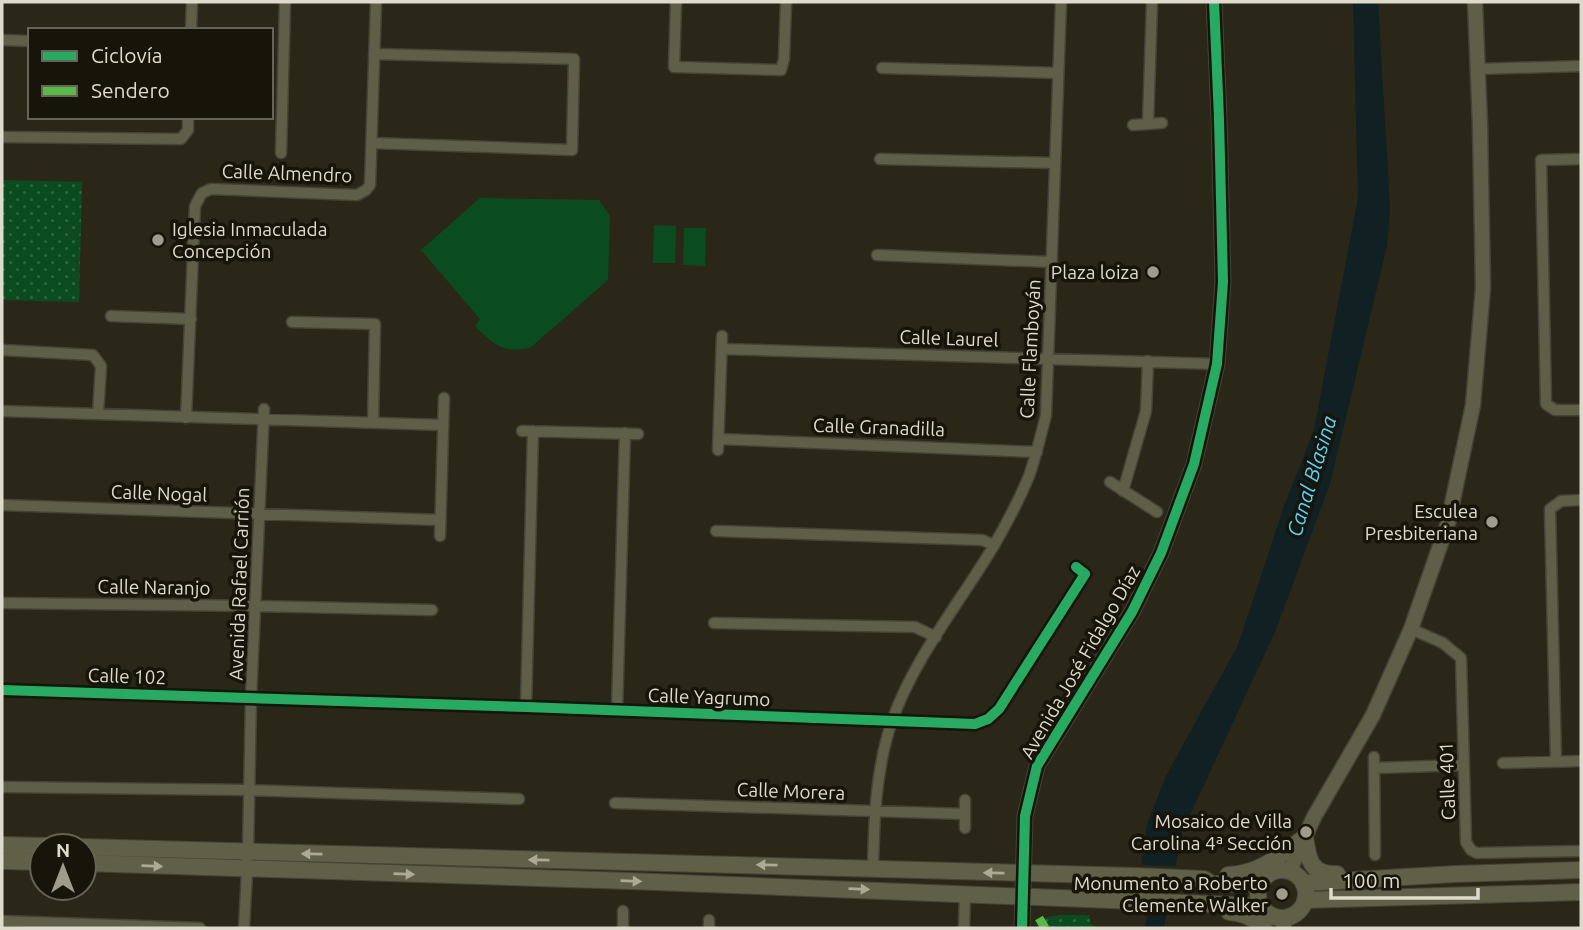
<svg xmlns="http://www.w3.org/2000/svg" width="1583" height="930" font-family="Ubuntu,sans-serif">
	<style>
		.grass { fill: #0a4c1f }
		.park { fill: url(#park-dots) }
		.water { fill: #102023 }
		.pier { fill: #2a2719 }
		.lines { fill: none; stroke-linecap: round; stroke-linejoin: round }
		.minor-casing { stroke: #454337; stroke-width: 13 }
		.tertiary-casing { stroke: #454337; stroke-width: 17 }
		.secondary-casing { stroke: #454337; stroke-width: 18 }
		.minor { stroke: #5f5f49; stroke-width: 10 }
		.tertiary { stroke: #5f5f49; stroke-width: 14 }
		.secondary { stroke: #605f47; stroke-width: 16 }
		.quiet { stroke: #58b947; stroke-width: 9; stroke-dasharray: 18 9; stroke-linecap: butt }
		.cycleway-casing { stroke: #171409; stroke-width: 15 }
		.cycleway { stroke: #26ab63; stroke-width: 10 }
		.oneway { fill: #aca997 }
		.poi-dot { fill: #a09c8d; stroke: #171409; stroke-width: 2.5 }
		.labels { text-anchor: middle; dominant-baseline: central; stroke-width: 7; stroke-linejoin: round; paint-order: stroke }
		.street-label { font-size: 19px; fill: #dfdbcc; stroke: #171409 }
		.poi-label { font-size: 19px; fill: #dfdbcc; stroke: #171409; text-anchor: end }
		.water-label { font-size: 21px; font-style: italic; fill: #4ed7fd; stroke: #171409 }
	</style>
	<defs>
		<pattern id="park-dots" width="8" height="8" patternUnits="userSpaceOnUse" patternTransform="scale(1.75)"><rect width="8" height="8" fill="#0a4c1f"/><path d="M2 2h.1M6 6h.1" fill="none" stroke="#2d653e" stroke-width="1.8" stroke-linecap="round"/></pattern>
	</defs>
	<rect width="100%" height="100%" fill="#2a2719"/>
	<!-- grass -->
	<path class="grass" d="M480,198L599,200L610,216L608,280L530,348C502,353 494,345 475,326L480,319L421,250Z
		M654,225L676,226L675,263H653Z
		M684,228H706L705,266L683,265Z"/>
	<!-- park -->
	<path class="park" d="M2,180L82,182L79,302L2,300Z
		M1060,915H1090V923L1097,928H1038L1047,917Z"/>
	<!-- water -->
	<path class="water" d="M1353,2H1378L1390,208L1387,246L1330,484L1275,632L1182,832L1164,928H1145L1147,917L1142,859L1147,824L1166,776L1238,645L1284,506L1314,430L1358,198Z"/>
	<!-- pier -->
	<path class="pier" d="M1139,865L1179,866L1170,914H1143Z"/>
	<g class="lines">
		<!-- minor casing -->
		<g class="minor-casing">
			<path id="minor" d="M676,2L674,67L781,70L784,59L786,2
				M191,30L192,2
				M2,40L30,41
				M882,68L1058,73
				M1478,69L1581,66
				M1148,123L1152,2
				M1133,125L1162,123
				M2,137L181,139L188,130V117
				M372,143L572,150L574,59L374,54
				M281,153L285,2
				M880,159L1055,163
				M1581,159L1541,160L1546,404L1555,410H1581
				M877,255L1052,262
				M111,316L191,319
				M292,322L375,324L373,422
				M722,349L1217,364
				M2,350L93,355L101,366L98,414
				M2,411L443,425
				M186,418L195,206L202,193L211,189L357,195L366,190L370,185L376,2
				M522,431L638,434
				M719,439L1037,452
				M718,450L722,336
				M1110,482L1157,512
				M1123,491L1146,411L1148,361
				M2,505L440,520
				M716,531L982,540L994,545
				M440,536L444,398
				M2,603L255,606L432,610
				M714,623L915,627L936,637
				M1411,629L1443,643L1461,658L1466,842L1471,850L1477,853L1581,851
				M2,690L526,707L975,724L988,719L999,709L1085,574L1076,567
				M526,707L533,431
				M617,711L625,433
				M1374,757L1375,855
				M1556,761L1550,509L1561,501L1581,500
				M1503,763L1581,761
				M1375,768L1464,765
				M2,787L249,790L519,799
				M615,803L965,814
				M965,828V800
				M873,868C874,819 876,768 892,721C914,658 959,604 993,547C1006,525 1019,500 1029,476C1036,456 1041,435 1046,415L1061,2
				M2,921L200,928
				M244,928L248,853L251,698L264,409
				M623,928V911
				M709,928V920
				M964,928L965,893"/>
		</g>
		<!-- tertiary casing -->
		<g class="tertiary-casing">
			<path id="tertiary" d="M1289,872L1314,817L1373,715L1411,629L1448,523L1473,405L1483,288L1480,125L1475,2
				M1022,928L1025,816L1037,766L1132,612L1161,553L1194,464L1217,364L1223,282L1219,118L1214,2
				M1284,928V918"/>
		</g>
		<!-- secondary casing -->
		<g class="secondary-casing">
			<path id="secondary" d="M2,845L47,846
				M84,847L1136,876L1204,879L1212,884H1260
				M2,861L42,862
				M84,863L629,881L1261,906
				M1258 894a24 24 0 1 1 48 0a24 24 0 1 1-48 0Z
				M1228,875C1260,874 1281,855 1305,837C1308,858 1310,875 1337,874
				M1303,883L1455,874L1581,870
				M1305,900L1581,892
				M1229,912C1243,913 1255,918 1264,928"/>
		</g>
		<!-- minor -->
		<use href="#minor" class="minor"/>
		<!-- tertiary -->
		<use href="#tertiary" class="tertiary"/>
		<!-- secondary -->
		<use href="#secondary" class="secondary"/>
		<!-- quiet -->
		<path class="quiet" d="M1039,918L1045,928"/>
		<!-- cycleway casing -->
		<g class="cycleway-casing">
			<path id="cycleway" d="M2,690L526,707L975,724L988,719L999,709L1085,574L1076,567
				M1022,928L1025,816L1037,766L1132,612L1161,553L1194,464L1217,364L1223,282L1219,118L1214,2"/>
		</g>
		<!-- cycleway -->
		<use href="#cycleway" class="cycleway"/>
	</g>
	<!-- one-way arrows -->
	<defs><path id="oneway-solid" d="M-6-.8H1V-3.2L6.5 0L1 3.2V.8H-6Z" transform="scale(1.75)"/></defs>
	<g class="oneway">
		<use href="#oneway-solid" transform="translate(312 854) rotate(-179)"/>
		<use href="#oneway-solid" transform="translate(539 860) rotate(-179)"/>
		<use href="#oneway-solid" transform="translate(767 865) rotate(-179)"/>
		<use href="#oneway-solid" transform="translate(152 866) rotate(2)"/>
		<use href="#oneway-solid" transform="translate(994 873) rotate(-179)"/>
		<use href="#oneway-solid" transform="translate(404 874) rotate(2)"/>
		<use href="#oneway-solid" transform="translate(631 881) rotate(2)"/>
		<use href="#oneway-solid" transform="translate(859 889) rotate(2)"/>
	</g>
	<!-- markers -->
	<g class="poi-dot">
		<circle cx="158" cy="240" r="7"/>
		<circle cx="1153" cy="272" r="7"/>
		<circle cx="1492" cy="522" r="7"/>
		<circle cx="1306" cy="832" r="7"/>
		<circle cx="1282" cy="894" r="7"/>
	</g>
	<g class="labels">
		<!-- street labels -->
		<g class="street-label">
			<text transform="translate(287 173) rotate(2)">Calle Almendro</text>
			<text transform="translate(949 338) rotate(2)">Calle Laurel</text>
			<text transform="translate(1030 349) rotate(-87)">Calle Flamboyán</text>
			<text transform="translate(879 427) rotate(2)">Calle Granadilla</text>
			<text transform="translate(159 493) rotate(2)">Calle Nogal</text>
			<text transform="translate(239 584) rotate(-88)">Avenida Rafael Carrión</text>
			<text transform="translate(154 587) rotate(1)">Calle Naranjo</text>
			<text transform="translate(1080 662) rotate(-60)">Avenida José Fidalgo Díaz</text>
			<text transform="translate(127 676) rotate(2)">Calle 102</text>
			<text transform="translate(709 697) rotate(2)">Calle Yagrumo</text>
			<text transform="translate(1447 781) rotate(-92)">Calle 401</text>
			<text transform="translate(791 791) rotate(2)">Calle Morera</text>
		</g>
		<!-- poi labels -->
		<g class="poi-label">
			<text x="172" y="229" text-anchor="start">Iglesia Inmaculada<tspan x="172" dy="22">Concepción</tspan></text>
			<text x="1139" y="272">Plaza loiza</text>
			<text x="1478" y="511">Esculea<tspan x="1478" dy="22">Presbiteriana</tspan></text>
			<text x="1292" y="821">Mosaico de Villa<tspan x="1292" dy="22">Carolina 4ª Sección</tspan></text>
			<text x="1268" y="883">Monumento a Roberto<tspan x="1268" dy="22">Clemente Walker</tspan></text>
		</g>
		<!-- water labels -->
		<g class="water-label">
			<text transform="translate(1311 476) rotate(-73)">Canal Blasina</text>
		</g>
	</g>
	<!-- border -->
	<rect width="1583" height="930" fill="none" stroke="#dfdbcc" stroke-width="7"/>
	<!-- legend -->
	<rect x="28" y="28" width="245" height="91" fill="#171409" stroke="#676457" stroke-width="2"/>
	<rect x="42" y="51" width="35" height="10" fill="#26ab63" stroke="#676457" stroke-width="2"/>
	<text x="91" y="63" font-size="21" fill="#dfdbcc">Ciclovía</text>
	<rect x="42" y="86" width="35" height="10" fill="#58b947" stroke="#676457" stroke-width="2"/>
	<text x="91" y="98" font-size="21" fill="#dfdbcc">Sendero</text>
	<!-- north arrow -->
	<g transform="translate(63 867)"><circle r="33" fill="#171409" stroke="#676457" stroke-width="2"/>
	<path d="M0-5L12 26L0 18L-12 26Z" fill="#a09c8d"/>
	<text y="-10" font-size="19" font-weight="bold" text-anchor="middle" fill="#dfdbcc">N</text>
	</g>
	<!-- scale -->
	<path d="M1331 888v10h147v-10" fill="none" stroke="#dfdbcc" stroke-width="3.5"/>
	<text x="1342" y="888" font-size="21" fill="#dfdbcc" stroke="#171409" stroke-width="5" paint-order="stroke">100 m</text>
</svg>
